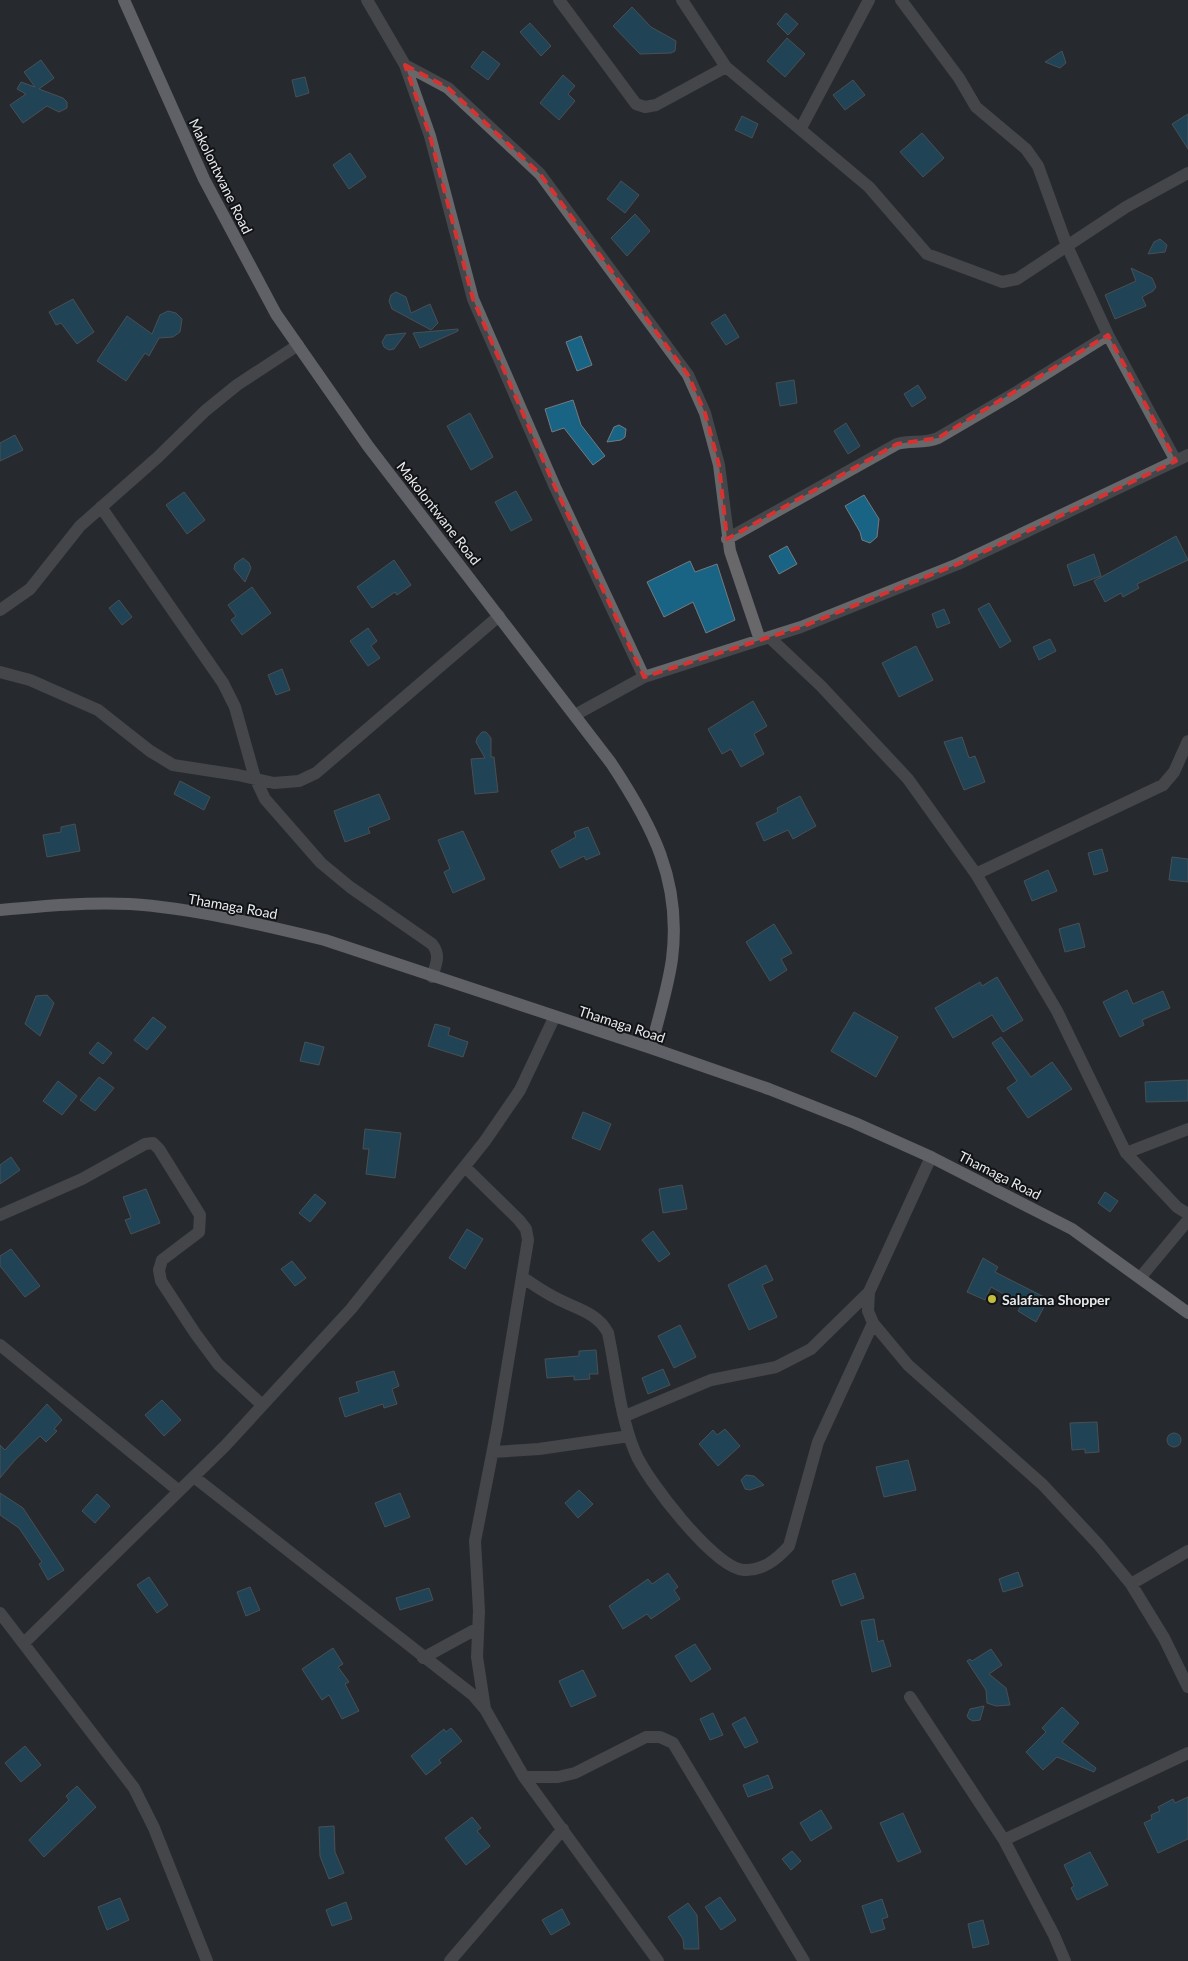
<svg xmlns="http://www.w3.org/2000/svg" width="1188" height="1961" font-family="Lato,sans-serif">
	<style>
		.building { fill: #196484; stroke: #737b7f }
		.lines { fill: none; stroke-linecap: round; stroke-linejoin: round }
		.minor { stroke: #68686b; stroke-width: 12 }
		.major { stroke: #a6a4ab; stroke-width: 12 }
		.marked { fill: none; stroke: #d73232; stroke-width: 4; stroke-dasharray: 10 6; stroke-linejoin: round }
		.poi-dot { fill: #c2bd3f; stroke: #111315; stroke-width: 2 }
		.labels { text-anchor: middle; dominant-baseline: central; stroke-width: 4; stroke-linejoin: round; paint-order: stroke }
		.street-label { font-size: 14px; fill: #e8ebee; stroke: #111315 }
		.poi-label { font-size: 14px; font-weight: bold; fill: #e8ebee; stroke: #111315; text-anchor: start }
	</style>
	<rect width="100%" height="100%" fill="#272a30"/>
	<!-- building -->
	<path class="building" d="M632,7L651,27L676,41L675,51L671,53L640,54L613,26Z
		M786,13L798,24L788,35L777,24Z
		M530,23L551,46L541,56L520,32Z
		M787,38L805,54L785,77L767,61Z
		M483,51L500,64L488,80L471,67Z
		M1062,51L1066,63L1060,68L1045,62Z
		M41,60L54,78L39,89L63,98L67,102V108L59,112L47,106L23,123L10,105L26,94L17,89L21,82L35,87L24,72Z
		M563,75L575,86L568,94L575,101L559,120L540,103Z
		M305,77L309,93L296,97L292,80Z
		M853,80L865,95L845,110L833,95Z
		M1188,114V149L1172,124Z
		M742,116L758,124L752,138L735,130Z
		M922,133L944,158L923,177L900,152Z
		M350,153L366,177L349,189L333,165Z
		M621,181L639,195L625,213L607,199Z
		M635,214L650,231L627,256L611,238Z
		M1160,239L1167,245L1165,252L1148,254L1154,242Z
		M1131,268L1152,278L1156,287L1153,291L1142,297L1146,306L1115,319L1105,295L1136,281Z
		M396,292L406,297L411,313L430,304L438,323L431,330L392,309L389,301L391,295Z
		M73,299L94,332L77,344L61,323L56,325L49,312Z
		M168,311L176,313L182,319L180,332L173,337L159,338L149,356L145,353L126,381L97,361L127,316L152,334L160,315Z
		M725,314L739,337L726,345L711,323Z
		M458,329V331L420,348L413,333Z
		M406,333L394,349L389,350L384,347L382,342L386,335Z
		M581,336L592,365L577,371L566,342Z
		M794,380L797,403L780,406L776,383Z
		M918,385L926,398L912,407L904,394Z
		M573,400L581,425L605,456L593,465L564,428L552,432L545,409Z
		M470,413L493,457L471,470L447,426Z
		M846,423L860,446L848,454L834,431Z
		M619,425L626,429L625,437L621,440L607,442L614,427Z
		M15,435L23,450L0,461V443Z
		M516,491L532,520L511,531L495,502Z
		M184,492L205,520L187,534L166,505Z
		M864,495L879,519L877,537L870,543L862,540L860,532L845,506Z
		M1176,536L1188,560L1137,584L1139,588L1123,597L1121,593L1105,602L1094,581Z
		M787,546L797,564L779,574L769,556Z
		M1094,554L1101,576L1074,586L1067,565Z
		M243,558L249,563L251,568L245,582L234,569L235,564Z
		M394,560L411,585L397,595L395,592L372,608L357,587Z
		M690,561L695,572L717,564L735,620L706,633L693,602L664,617L647,582Z
		M252,587L271,613L242,635L231,620L236,616L228,605Z
		M119,600L132,617L122,625L109,608Z
		M989,603L1011,641L1000,648L978,609Z
		M944,609L950,623L937,628L932,614Z
		M368,628L377,641L371,646L380,658L368,666L350,641Z
		M1050,639L1056,651L1039,660L1033,647Z
		M916,646L933,680L899,697L882,663Z
		M282,669L290,690L276,695L268,675Z
		M753,701L767,726L754,734L764,754L741,767L731,749L722,754L708,729Z
		M482,732H486L491,738V757H494L498,792L475,794L471,759L485,758L476,742L477,738Z
		M962,737L969,758L975,756L985,782L964,790L944,742Z
		M180,781L210,797L204,810L174,794Z
		M379,794L390,819L368,828L370,833L345,842L334,811Z
		M800,796L816,826L793,839L788,830L764,841L756,823L778,812L777,808Z
		M75,824L80,851L47,857L43,835L61,832V827Z
		M588,827L600,854L586,860L584,856L560,868L551,851L576,837L574,832Z
		M463,831L485,879L453,893L444,872L450,869L438,840Z
		M1102,849L1108,871L1094,875L1088,853Z
		M1172,857L1188,859V882L1169,880Z
		M1048,870L1057,891L1032,901L1024,881Z
		M1079,923L1085,947L1065,952L1059,929Z
		M774,924L792,953L781,959L787,970L770,981L746,942Z
		M997,977L1023,1020L1003,1032L992,1015L953,1038L935,1008L980,982L982,986Z
		M1127,990L1133,1004L1163,991L1170,1008L1142,1020L1144,1025L1120,1037L1103,1002Z
		M47,995L54,1003L40,1036L25,1024L36,996Z
		M854,1012L898,1037L876,1077L831,1051Z
		M153,1017L166,1027L147,1050L134,1040Z
		M435,1024L450,1028L448,1035L468,1042L463,1057L428,1046Z
		M1001,1037L1031,1077L1052,1062L1072,1089L1028,1118L1007,1088L1017,1081L992,1043Z
		M98,1042L112,1053L103,1064L89,1053Z
		M305,1042L324,1047L319,1065L300,1061Z
		M99,1077L114,1088L95,1111L80,1100Z
		M1188,1080V1101L1146,1102L1145,1082Z
		M58,1081L77,1096L62,1115L43,1101Z
		M583,1112L611,1124L600,1150L572,1138Z
		M365,1129L401,1133L395,1178L366,1174L369,1149H363Z
		M11,1157L20,1170L0,1184V1165Z
		M682,1185L687,1209L663,1213L659,1189Z
		M146,1189L160,1223L131,1234L125,1220L131,1218L123,1197Z
		M1105,1192L1118,1201L1110,1212L1098,1203Z
		M315,1194L326,1203L310,1222L299,1213Z
		M467,1229L483,1239L465,1269L449,1258Z
		M653,1231L670,1254L659,1262L642,1240Z
		M11,1249L40,1286L25,1297L0,1266V1256Z
		M983,1258L998,1267L995,1272L1048,1299L1036,1322L1018,1311L1022,1304L991,1287L985,1300L967,1292Z
		M292,1261L306,1278L295,1286L281,1269Z
		M766,1265L773,1280L762,1285L777,1317L749,1330L728,1285Z
		M680,1325L696,1357L674,1368L658,1336Z
		M596,1350L598,1374H589L590,1379L574,1380V1376L547,1378L545,1359L579,1356V1351Z
		M663,1369L670,1385L648,1394L642,1378Z
		M394,1371L399,1386L392,1389L397,1404L384,1408L383,1404L345,1417L339,1398L359,1392L356,1382Z
		M162,1400L181,1420L164,1436L145,1415Z
		M47,1404L62,1420L54,1429L57,1431L46,1442L40,1436L15,1460L0,1478V1445L5,1450Z
		M1097,1422L1099,1452L1085,1453V1449L1072,1450L1070,1423Z
		M725,1429L740,1446L718,1466L699,1444L713,1430L717,1435Z
		M1167 1440a7 7 0 1 1 14 0a7 7 0 1 1-14 0Z
		M908,1460L916,1490L884,1497L876,1467Z
		M746,1475L754,1476L764,1485L750,1490L745,1489L741,1480Z
		M579,1490L593,1504L578,1518L565,1503Z
		M0,1493L23,1508L64,1570L48,1580L39,1564L42,1562L19,1528L0,1515Z
		M400,1493L410,1517L385,1527L375,1503Z
		M97,1494L110,1506L95,1523L82,1511Z
		M1018,1572L1023,1586L1003,1592L999,1579Z
		M668,1573L678,1587L674,1590L680,1599L651,1619L647,1614L623,1629L609,1606L648,1579L652,1584Z
		M855,1573L864,1598L841,1606L832,1581Z
		M149,1577L168,1605L157,1613L137,1585Z
		M250,1587L260,1610L246,1616L237,1592Z
		M429,1588L433,1600L400,1610L396,1598Z
		M874,1619L878,1642L883,1640L891,1666L872,1672L861,1621Z
		M695,1644L711,1669L691,1682L675,1656Z
		M333,1648L343,1664L338,1667L349,1682L345,1684L359,1711L342,1719L329,1695L322,1700L302,1669Z
		M991,1649L1002,1665L989,1674L1006,1688L1010,1705L996,1706L987,1703L986,1690L967,1661L970,1659L972,1661Z
		M583,1670L596,1696L571,1707L559,1681Z
		M984,1706L980,1720L973,1721L969,1719L967,1716L970,1709Z
		M1062,1707L1079,1723L1062,1742L1096,1768L1094,1772L1057,1757L1043,1770L1026,1752L1046,1732L1042,1728Z
		M713,1713L723,1735L710,1740L700,1719Z
		M745,1717L758,1742L745,1748L732,1724Z
		M451,1728L462,1741L439,1760L441,1763L426,1775L411,1756L444,1729L446,1732Z
		M25,1746L41,1765L21,1782L5,1763Z
		M768,1775L773,1788L748,1797L743,1785Z
		M77,1786L96,1807L44,1857L29,1840L69,1800L66,1796Z
		M1188,1797V1839L1158,1853L1144,1823L1152,1819L1151,1815L1160,1811L1158,1807L1173,1799L1175,1803Z
		M821,1810L832,1828L811,1841L800,1823Z
		M903,1813L921,1852L898,1862L880,1823Z
		M472,1817L481,1828L477,1831L490,1846L466,1865L445,1838Z
		M334,1826L335,1852L344,1873L329,1879L320,1856L319,1827Z
		M792,1851L801,1861L791,1870L782,1859Z
		M1090,1852L1108,1885L1077,1900L1071,1888L1074,1886L1064,1865Z
		M720,1897L736,1920L721,1930L705,1907Z
		M120,1898L129,1920L107,1930L98,1907Z
		M882,1899L888,1917L882,1919L885,1929L871,1933L862,1906Z
		M346,1902L352,1919L332,1926L326,1910Z
		M688,1903L697,1915L699,1949H684L683,1939L668,1917Z
		M562,1909L570,1924L551,1935L542,1920Z
		M983,1920L989,1944L973,1948L968,1924Z"/>
	<g class="lines">
		<!-- minor -->
		<path class="minor" d="M367,0L405,65L430,136L473,299L555,487L644,677
			M559,0L636,104L645,107L656,105L726,67
			M682,0L726,67L869,187L927,254L1002,282L1017,279L1067,246L1108,335L1176,461
			M901,0L959,78L976,107L1026,149L1038,166L1067,246L1126,207L1188,173
			M405,65L448,88L540,174L688,375L705,413L719,465L730,551L760,640
			M801,128L869,0
			M101,507L223,683L235,707L255,778L265,799L321,863L350,887L432,944C441,955 436,964 432,977
			M727,539L897,444C911,440 924,444 938,438L1015,393L1108,335
			M0,610L30,589L80,526L158,457L205,411L237,385L298,345
			M769,637L821,686L908,779L976,874L1057,1011L1126,1153L1177,1207L1188,1214
			M0,672L30,680L98,710L150,751L173,765L238,775L274,783L299,781L316,773L499,616
			M575,715L644,677L801,627L958,564L1188,455
			M976,874L1163,785L1174,772L1188,741
			M1126,1153L1188,1129
			M931,1157L869,1292L868,1311L873,1323L908,1365L1043,1485L1098,1544L1131,1584L1164,1638L1188,1687
			M465,1167L519,1220L526,1229L528,1240L497,1429L475,1541L479,1611L477,1657L485,1709
			M0,1215L82,1179L145,1144L153,1143L159,1149L200,1215L199,1232L162,1260L159,1270L161,1281L195,1333L218,1364L262,1405
			M522,1277C533,1284 544,1292 556,1298C576,1309 597,1312 608,1333C616,1370 620,1417 635,1452C645,1478 715,1569 744,1570C763,1571 777,1559 789,1546L818,1442L873,1323
			M1140,1278L1188,1220
			M0,1345L179,1491
			M625,1416L711,1380L776,1367L811,1349L869,1292
			M493,1452L539,1449L629,1436
			M194,1477L473,1695L485,1709L524,1777L658,1961
			M1131,1584L1188,1551
			M0,1613L134,1788L154,1828L207,1961
			M25,1642L225,1446L351,1309L485,1141L520,1090L554,1018
			M423,1658L478,1628
			M910,1697L1004,1840L1054,1935L1065,1961
			M524,1777H558L575,1773L646,1737H660L673,1743L804,1961
			M1004,1840L1188,1753
			M450,1961L563,1829"/>
		<!-- major -->
		<path class="major" d="M124,0L204,179L276,314L368,446L611,763C652,825 682,881 672,959C668,988 658,1019 651,1048
			M0,910C43,906 87,902 130,904C193,908 263,925 325,940L651,1048L769,1089L855,1123L931,1157L1072,1229L1188,1313"/>
	</g>
	<!-- marked area -->
	<path d="M0 0H1188V1961H0ZM405,65L448,88L540,174L688,375L705,413L719,465L727,539L897,444L938,438L1108,335L1176,461L958,564L801,627L644,677L555,487L473,299L430,136Z" fill="#272a30" fill-opacity=".55" fill-rule="evenodd"/>
	<path class="marked" d="M405,65L448,88L540,174L688,375L705,413L719,465L727,539L897,444L938,438L1108,335L1176,461L958,564L801,627L644,677L555,487L473,299L430,136Z"/>
	<!-- markers -->
	<circle class="poi-dot" cx="992" cy="1299" r="5"/>
	<g class="labels">
		<!-- street labels -->
		<g class="street-label">
			<text transform="translate(221 176) rotate(64)">Makolontwane Road</text>
			<text transform="translate(439 513) rotate(52)">Makolontwane Road</text>
			<text transform="translate(233 906) rotate(10)">Thamaga Road</text>
			<text transform="translate(622 1024) rotate(18)">Thamaga Road</text>
			<text transform="translate(1000 1175) rotate(27)">Thamaga Road</text>
		</g>
		<!-- poi labels -->
		<g class="poi-label">
			<text x="1002" y="1299">Salafana Shopper</text>
		</g>
	</g>
</svg>
